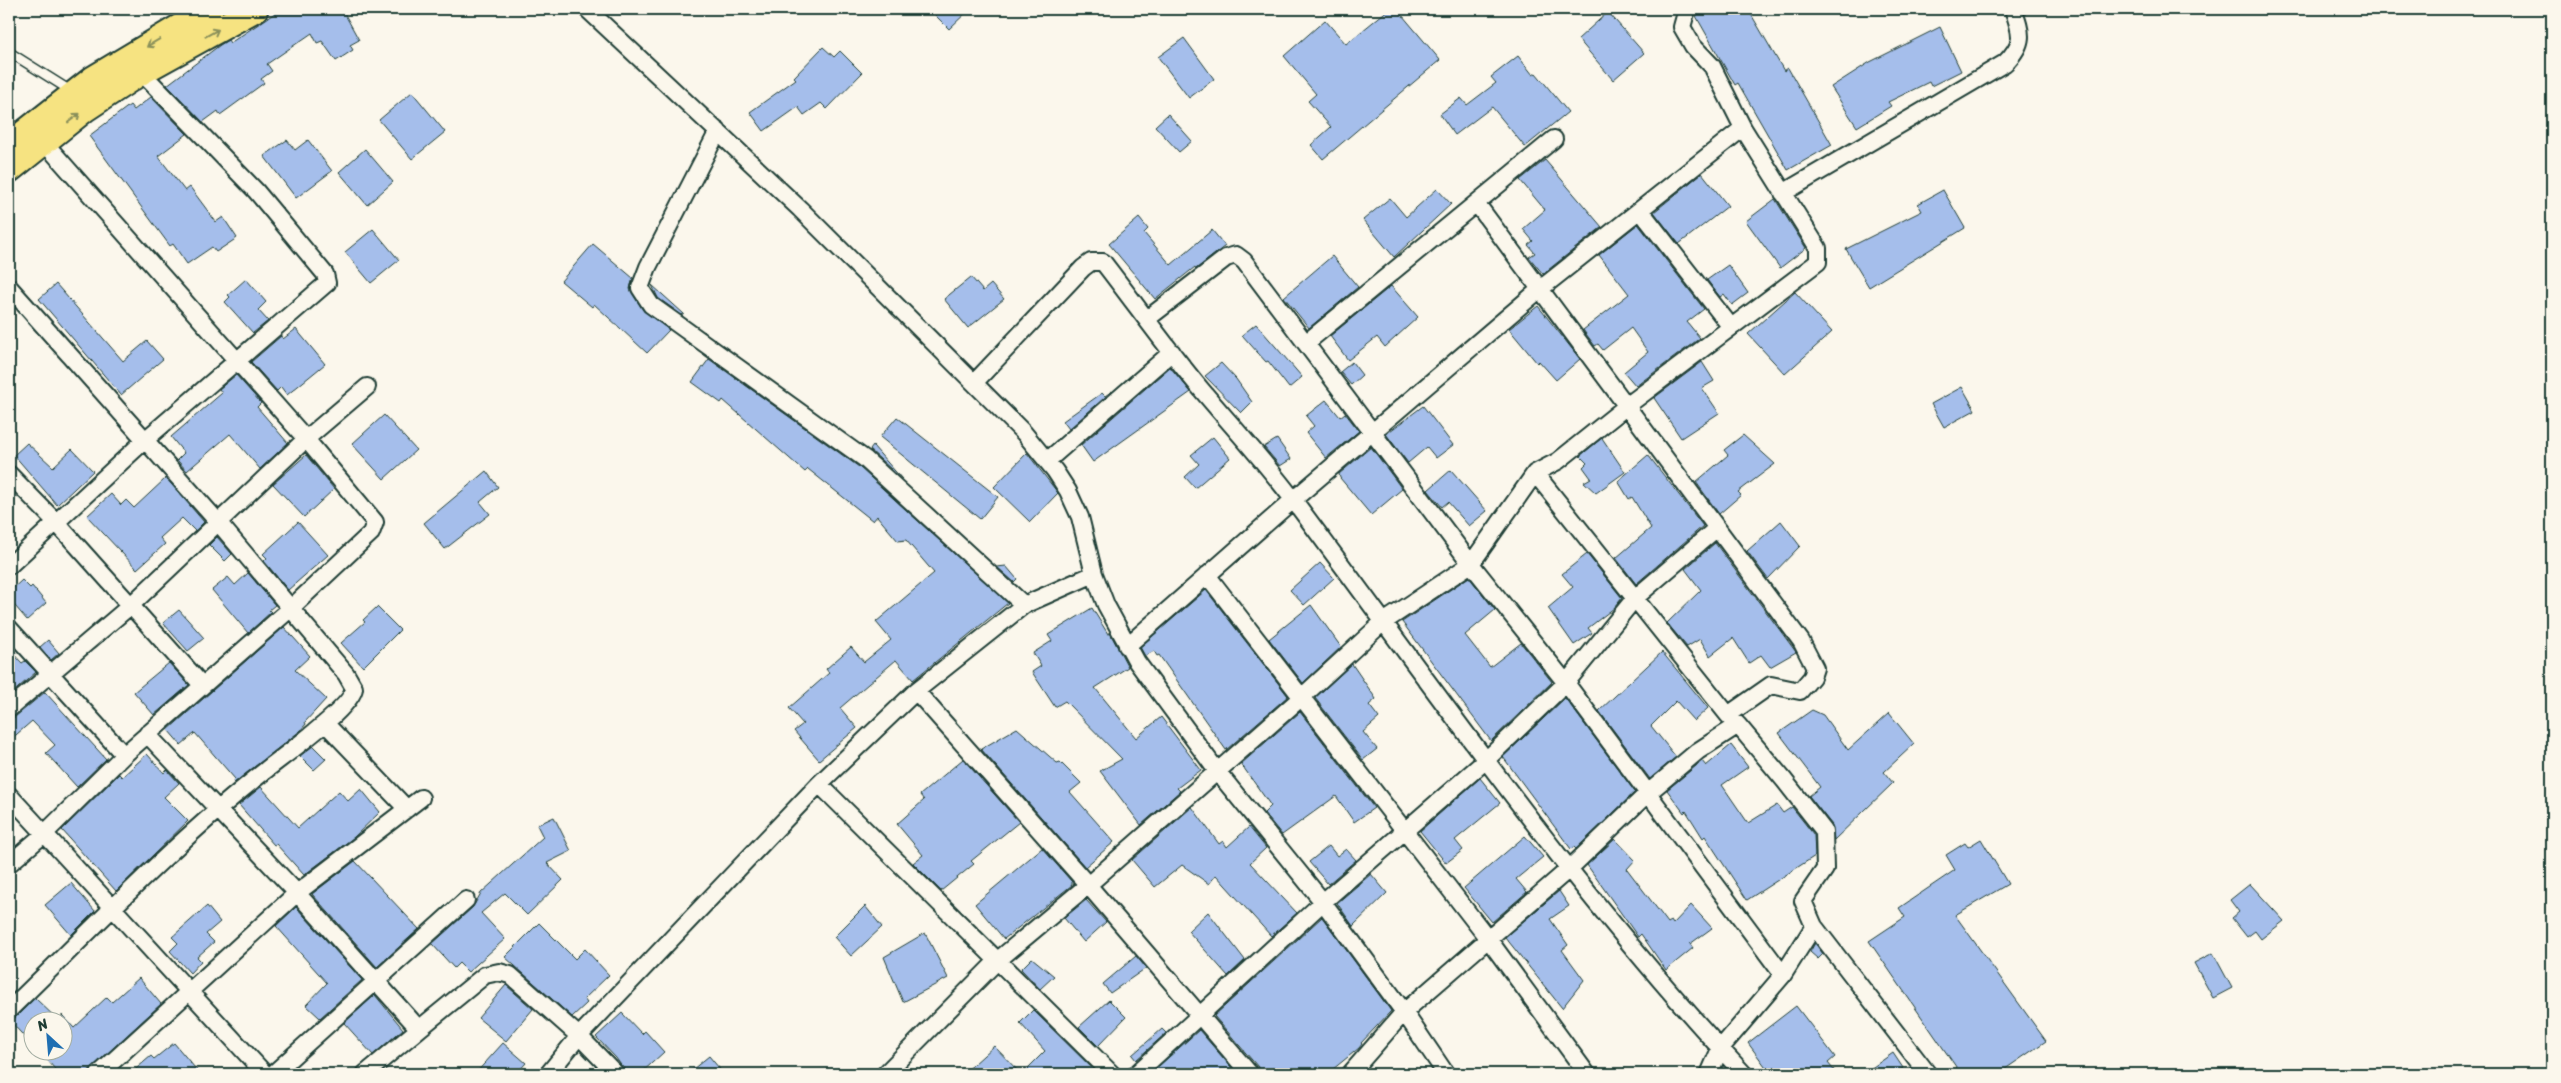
<svg xmlns="http://www.w3.org/2000/svg" width="2561" height="1083" font-family="Sriracha,sans-serif">
	<style>
		.building { fill: #a5beeb; stroke: #1f3d34 }
		.lines { fill: none; stroke-linecap: round; stroke-linejoin: round }
		.service-casing { stroke: #1f3d34; stroke-width: 11 }
		.minor-casing { stroke: #1f3d34; stroke-width: 20 }
		.primary-casing { stroke: #1f3d34; stroke-width: 29 }
		.service { stroke: #fbf7ec; stroke-width: 8 }
		.minor { stroke: #fbf7ec; stroke-width: 16 }
		.primary { stroke: #f6e381; stroke-width: 25 }
		.oneway { stroke: #8a905a }
	</style>
	<rect width="100%" height="100%" fill="#fbf7ec"/>
	<filter id="ink" filterUnits="userSpaceOnUse"><feTurbulence type="fractalNoise" baseFrequency=".02" numOctaves="2"/><feDisplacementMap in="SourceGraphic" scale="10" xChannelSelector="R" yChannelSelector="G"/><feConvolveMatrix kernelMatrix="1 2 1 2 8 2 1 2 1" color-interpolation-filters="sRGB"/></filter>
	<g filter="url(#ink)">
		<!-- building -->
		<path class="building" d="M281,9H342L359,40L350,45L353,50L336,61L322,41L317,43L312,33L267,64L272,71L261,79L264,83L220,115L218,111L203,122L167,85L220,45L228,40L230,43Z
			M929,9H970L949,29Z
			M1389,9H1397L1440,60L1323,159L1311,145L1331,127L1308,101L1316,94L1284,56L1325,20L1346,44Z
			M1707,9H1748L1784,71L1788,68L1832,145L1788,170L1738,83L1735,85L1696,16Z
			M1608,12L1644,53L1613,80L1578,39Z
			M1940,27L1961,71L1931,86L1929,82L1888,102L1891,106L1857,127L1831,87L1870,62Z
			M1184,38L1214,79L1189,98L1158,57Z
			M823,47L834,57L840,51L862,73L827,109L821,103L804,115L798,107L764,131L750,112L796,79L794,77Z
			M1518,56L1533,75L1536,73L1568,112L1525,147L1492,107L1455,135L1440,114L1461,98L1467,105L1496,83L1491,77Z
			M412,92L445,132L412,159L379,120Z
			M151,97L187,134L158,156L185,191L190,187L216,222L223,217L237,238L216,252L212,247L187,264L173,244L170,246L89,136L130,105L134,110Z
			M1168,114L1192,141L1179,152L1155,126Z
			M287,140L295,150L308,140L332,171L296,198L264,156Z
			M365,149L393,182L367,205L339,172Z
			M1545,160L1602,227L1543,274L1529,257L1535,253L1528,245L1533,241L1523,229L1545,210L1520,180Z
			M1702,173L1728,206L1679,244L1654,212Z
			M1437,189L1451,204L1394,257L1363,220L1390,198L1406,217Z
			M1943,190L1965,228L1869,287L1846,249L1922,211L1918,204Z
			M1775,199L1806,248L1780,268L1746,221Z
			M1139,218L1148,229L1144,233L1171,265L1212,230L1225,246L1196,269L1195,267L1155,299L1109,244Z
			M1638,224L1704,309L1687,322L1700,338L1636,386L1624,372L1648,352L1631,328L1603,350L1598,344L1595,346L1583,330L1629,294L1599,255Z
			M373,229L399,260L371,283L345,252Z
			M593,244L633,278L630,289L643,310L669,330L647,353L594,304L592,307L561,281Z
			M1332,256L1358,287L1309,328L1284,297Z
			M1728,265L1748,293L1732,305L1724,294L1720,297L1707,280Z
			M971,277L983,291L991,284L1004,299L968,328L944,299Z
			M246,279L266,302L258,310L268,321L253,333L225,302L230,297L228,295Z
			M56,284L123,361L147,341L163,359L121,395L39,299Z
			M652,285L684,314L682,315L658,298Z
			M1391,286L1418,317L1385,347L1377,337L1348,360L1330,336Z
			M1795,292L1832,332L1785,374L1748,334Z
			M1538,306L1580,359L1556,380L1539,361L1537,363L1509,329Z
			M1256,324L1302,377L1289,388L1268,361L1266,362L1242,335Z
			M296,329L325,364L287,395L281,387L277,391L251,362L281,336L283,339Z
			M709,359L859,467L1008,603L913,680L896,660L840,708L857,728L819,760L794,731L803,724L789,708L829,673L826,669L851,647L864,662L891,640L876,622L934,573L906,540L898,541L877,516L873,521L808,469L805,472L723,400L721,403L692,382Z
			M1352,362L1362,375L1351,385L1340,372Z
			M1702,362L1714,381L1702,388L1719,413L1681,438L1654,398Z
			M1221,363L1236,379L1252,402L1241,413L1205,376Z
			M1170,367L1191,392L1093,462L1081,445Z
			M236,375L261,403L257,407L288,443L260,469L230,434L187,471L177,460L184,453L171,437L222,393L219,389Z
			M1962,387L1975,410L1944,427L1931,404Z
			M1112,391L1069,429L1063,421L1102,393L1105,396Z
			M1326,400L1340,417L1345,413L1359,431L1326,458L1306,433L1314,426L1306,416Z
			M1423,406L1453,445L1436,458L1427,447L1408,463L1386,434Z
			M384,415L416,450L384,479L352,444Z
			M897,417L998,497L980,519L880,437Z
			M1743,435L1775,464L1738,492L1741,495L1719,514L1696,482L1728,455L1724,450Z
			M1213,437L1230,458L1195,488L1185,477L1199,464L1191,455Z
			M1602,438L1625,472L1596,493L1584,482L1591,478L1583,467L1587,463L1580,456Z
			M1277,439L1291,459L1280,466L1264,447Z
			M27,443L53,467L72,449L93,471L57,505L14,455Z
			M873,446L902,479L870,450Z
			M1371,447L1402,489L1371,515L1340,478L1339,474Z
			M1027,453L1058,493L1030,522L994,487Z
			M306,455L334,489L304,517L273,484Z
			M1648,455L1703,526L1636,584L1616,558L1651,528L1632,497L1629,499L1618,481Z
			M1451,470L1487,511L1469,526L1448,502L1442,507L1428,490Z
			M486,471L498,487L480,502L490,514L445,549L424,523Z
			M166,478L204,522L195,531L182,518L160,538L165,544L137,569L87,516L111,494L121,505L126,500L134,508Z
			M1781,521L1800,546L1768,579L1747,551Z
			M298,522L328,555L288,590L264,561L267,558L263,554Z
			M217,537L232,554L225,561L209,545Z
			M1715,543L1796,652L1770,667L1761,655L1749,663L1733,638L1710,656L1700,639L1687,647L1667,623L1701,590L1685,569Z
			M1587,554L1622,598L1614,608L1588,628L1592,633L1574,645L1548,608L1573,587L1562,574Z
			M1320,563L1334,578L1304,605L1290,590Z
			M1006,566L1017,579L1014,582L997,567Z
			M248,573L275,605L269,610L271,612L248,633L212,590L228,577L235,585Z
			M1469,577L1495,610L1465,635L1490,667L1521,643L1552,682L1491,741L1402,622Z
			M22,580L30,588L32,586L46,603L27,620L9,599V592Z
			M1206,590L1288,696L1226,750L1159,655L1157,656L1154,651L1145,656L1140,647Z
			M1311,605L1341,647L1303,683L1269,639Z
			M377,607L400,630L363,667L341,643L365,622L363,620Z
			M1092,608L1108,634L1110,633L1128,667L1095,688L1136,738L1161,717L1201,770L1177,788L1180,791L1141,825L1100,771L1122,759L1065,701L1055,707L1032,672L1041,666L1033,653L1052,641L1048,635Z
			M179,610L204,638L188,651L163,623Z
			M284,627L310,656L295,670L326,699L305,722L306,724L300,731L234,783L233,781L235,779L195,733L181,745L168,730Z
			M48,640L59,653L51,660L40,647Z
			M9,649L22,663L25,661L36,672L9,696Z
			M1662,652L1708,708L1694,721L1676,701L1651,726L1676,757L1650,779L1599,711Z
			M169,663L189,685L154,715L134,692Z
			M1352,664L1376,699L1369,705L1379,718L1363,732L1377,749L1363,760L1315,698Z
			M45,692L106,759L77,787L46,753L55,745L32,721L9,741V719L15,717Z
			M1565,698L1635,792L1576,849L1574,847L1571,849L1503,757Z
			M1812,710L1823,715L1848,750L1889,713L1914,744L1884,772L1893,783L1834,840L1832,825L1809,796L1820,787L1779,733Z
			M1300,712L1374,808L1354,822L1336,796L1282,835L1264,813L1271,806L1241,764Z
			M1017,728L1057,763L1060,762L1081,783L1070,792L1114,842L1085,867L981,749Z
			M1731,745L1748,767L1722,785L1748,823L1777,805L1783,813L1792,807L1814,835L1815,856L1747,900L1705,836L1703,838L1686,811L1684,813L1667,790L1702,761L1706,766Z
			M313,746L326,759L314,770L300,756Z
			M147,754L164,773L167,770L179,783L164,797L188,821L116,891L62,830L119,774L122,777Z
			M963,759L1019,822L971,861L974,864L941,891L913,863L923,855L897,824L924,800L920,795Z
			M1480,778L1500,803L1455,840L1463,850L1446,863L1420,831Z
			M261,787L298,828L339,791L348,801L361,789L380,812L353,838L304,875L276,844L274,845L239,805Z
			M1192,807L1219,844L1223,841L1227,847L1249,827L1266,848L1250,863L1297,913L1271,936L1216,875L1209,884L1182,865L1155,887L1132,860Z
			M554,817L571,851L547,863L563,880L527,915L505,893L481,913L505,939L468,972L459,963L454,968L432,944L473,907L481,893L543,837L537,825Z
			M1525,836L1543,857L1516,879L1527,892L1492,922L1464,888Z
			M1615,839L1635,860L1627,869L1668,923L1671,921L1673,924L1691,905L1712,928L1690,944L1693,948L1666,970L1641,934L1638,937L1587,865Z
			M1981,839L2008,884L1955,915L2046,1041L1998,1074H1961L1869,941L1905,917L1899,908L1955,870L1946,855L1965,843L1968,847Z
			M1329,846L1337,856L1346,849L1356,860L1328,884L1309,862Z
			M1042,848L1072,882V885L1004,939L975,904Z
			M355,861L419,929L377,967L312,894Z
			M1371,874L1387,893L1353,926L1337,903Z
			M71,883L95,911L71,935L45,905Z
			M2250,884L2284,921L2261,939L2255,931L2247,937L2232,918L2239,912L2230,900Z
			M1559,891L1569,906L1550,919L1568,945L1562,950L1584,980L1562,1008L1505,937Z
			M1086,900L1106,922L1084,942L1064,918Z
			M207,906L220,922L206,934L214,942L197,957L201,961L190,973L170,951L178,943L172,937Z
			M865,906L882,927L851,956L834,937Z
			M296,907L362,980L320,1018L306,1005L327,983L276,926Z
			M1208,912L1245,960L1228,976L1188,931Z
			M1322,917L1391,1011L1361,1043L1362,1044L1359,1048L1327,1074H1260L1258,1067L1214,1016Z
			M539,923L575,959L585,949L609,975L584,999L587,1003L572,1017L505,957Z
			M925,933L948,978L903,1002L884,957Z
			M1815,943L1823,954L1818,959L1810,952Z
			M2213,953L2232,988L2213,998L2194,963Z
			M1136,956L1146,968L1110,993L1103,984Z
			M1032,958L1054,976L1040,989L1021,969Z
			M139,978L161,1004L85,1074H59L39,1050H62V1015L74,1028L107,997L112,1002Z
			M506,985L533,1009L506,1041L478,1018Z
			M375,995L403,1029L373,1055L344,1023Z
			M35,998L58,1020H32V1045L9,1020L16,1017Z
			M1109,1000L1126,1017L1098,1046L1079,1027Z
			M1796,1006L1835,1057L1828,1063L1837,1074H1771L1748,1043Z
			M1033,1010L1098,1074H1022L1045,1051L1020,1023Z
			M622,1013L642,1034L645,1031L664,1052L640,1074H627L616,1058L596,1037Z
			M1162,1029L1166,1033L1136,1060L1132,1055Z
			M1199,1030L1237,1074H1150Z
			M174,1043L200,1074H130L151,1056L154,1059Z
			M503,1043L526,1063L516,1074H475Z
			M994,1046L1021,1074H963Z
			M1893,1053L1903,1068L1894,1074H1863Z
			M709,1056L724,1074H687Z"/>
		<g class="lines">
			<!-- service casing -->
			<g class="service-casing">
				<path id="service" d="M9,52L71,91"/>
			</g>
			<!-- minor casing -->
			<g class="minor-casing">
				<path id="minor" d="M587,9L800,209L1024,433L1055,471L1068,491L1080,517L1094,574L1106,605L1137,662L1217,771L1323,902L1404,1012L1446,1074
					M718,131L648,267L640,288L651,305L865,459L1024,605
					M1783,193L2005,63C2025,43 2022,34 2013,9
					M1477,204L1717,528
					M1640,210L1731,327
					M9,287L218,522L346,674L354,688C353,707 283,756 266,770C174,842 93,929 9,1010
					M1147,319L1226,258L1236,255L1244,261L1471,564L1566,683L1783,975
					M1306,343L1554,139
					M974,383L1083,268L1091,262H1103C1134,302 1163,343 1195,382C1228,422 1264,460 1295,502C1440,696 1578,897 1744,1074
					M1047,461L1172,352
					M1535,473L1728,715
					M9,474L55,521L202,685
					M9,566L145,440L327,283L325,274L256,191L141,72
					M1094,574L1024,605L916,691L1088,885L1250,1074
					M1207,575L1489,940L1587,1074
					M9,628L124,755
					M1127,646L1293,500L1539,290L1743,128
					M916,691L819,784L1112,1074
					M9,709L130,606L306,439L367,387
					M325,723L407,809
					M1738,725L1784,780L1824,831L1825,869L1803,901L1814,926
					M147,734L297,893L419,1029L365,1074
					M9,795L265,1074
					M9,864L43,835L124,755L290,609L371,533L375,522L306,439L43,141
					M419,1029L485,975L499,972L510,975L579,1036L819,784
					M99,1074L297,893L421,798
					M273,1074L466,900
					M548,1074L579,1036L616,1074
					M885,1074L997,961L1088,885L1303,696L1382,623L1471,564L1535,473L1558,461L1628,405L1818,262V248L1743,128L1712,66L1693,46L1682,27L1687,9
					M1136,1074L1323,902L1485,761L1566,683L1635,598L1717,528L1801,641L1815,668L1812,677L1800,691L1771,685L1728,715L1738,725L1698,751L1648,793L1569,869L1404,1012L1350,1074
					M1709,1074L1720,1049L1783,975L1814,926L1928,1074"/>
			</g>
			<!-- primary casing -->
			<g class="primary-casing">
				<path id="primary" d="M9,145L93,79L210,9
					M9,170L85,109L141,72L255,9"/>
			</g>
			<!-- service -->
			<use href="#service" class="service"/>
			<!-- minor -->
			<use href="#minor" class="minor"/>
			<!-- primary -->
			<use href="#primary" class="primary"/>
		</g>
		<!-- one-way arrows -->
		<defs><path id="oneway-shaft" d="M-6 0H5M1.5-3L5.5 0L1.5 3" fill="none" stroke-width="1.6" stroke-linecap="round" stroke-linejoin="round" transform="scale(1.25)"/></defs>
		<g class="oneway">
			<use href="#oneway-shaft" transform="translate(212 33) rotate(-29)"/>
			<use href="#oneway-shaft" transform="translate(153 43) rotate(149)"/>
			<use href="#oneway-shaft" transform="translate(74 118) rotate(-37)"/>
		</g>
	</g>
	<!-- margin -->
	<rect width="2561" height="1083" fill="none" stroke="#fbf7ec" stroke-width="30"/>
	<rect x="15" y="15" width="2531" height="1053" fill="none" stroke="#1f3d34" stroke-width="2" filter="url(#ink)"/>
	<!-- north arrow -->
	<g transform="translate(48 1036) rotate(334)"><circle r="24" fill="#fbf7ec" stroke="#a3ada2"/>
	<path d="M0-4L9 19L0 12L-9 19Z" fill="#1f6fb2"/>
	<text y="-8" font-size="14" font-weight="bold" text-anchor="middle" fill="#1f3d34">N</text>
	</g>
</svg>
